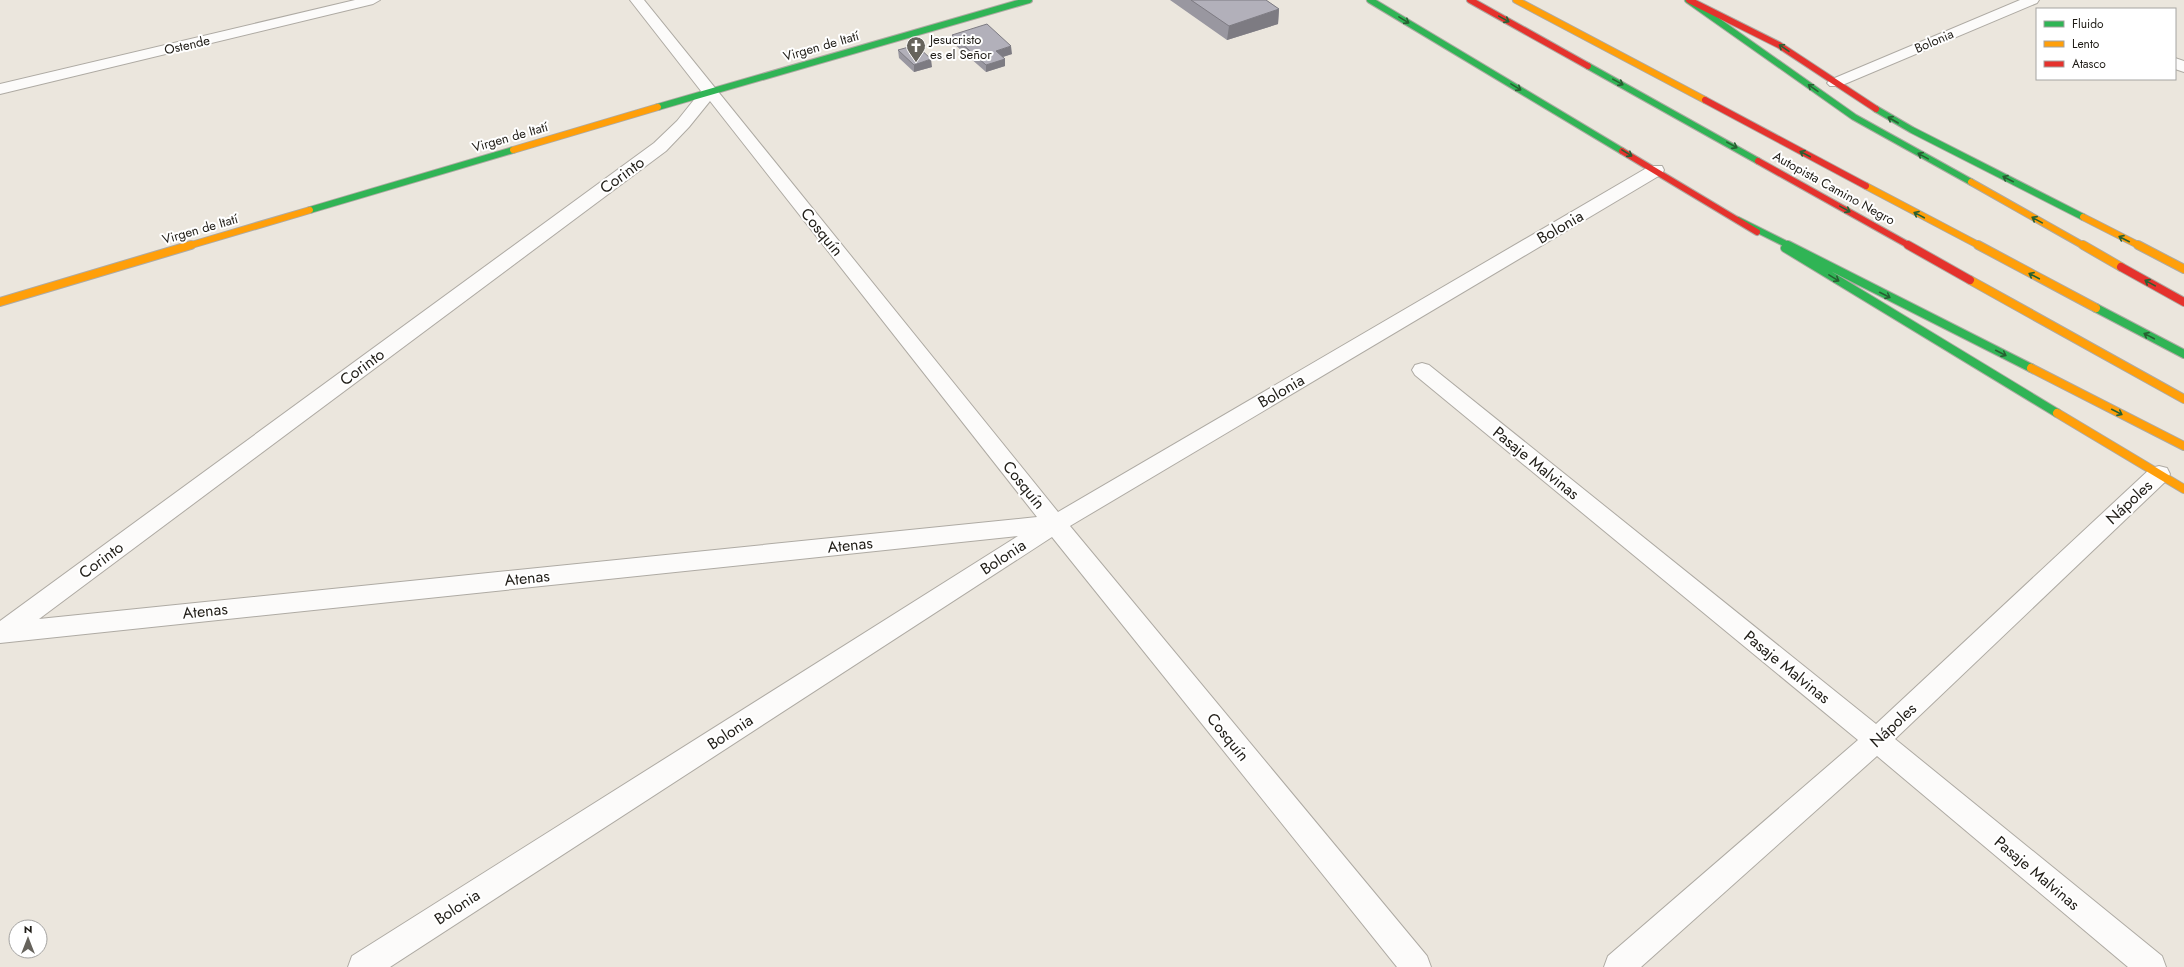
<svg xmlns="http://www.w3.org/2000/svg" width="2184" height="967" font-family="Jost,sans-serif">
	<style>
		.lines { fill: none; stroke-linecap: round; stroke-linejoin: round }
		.street-casing { stroke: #aeaaa3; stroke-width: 2 }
		.fast-far1-casing { stroke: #aeaaa3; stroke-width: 8 }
		.fast-casing { stroke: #aeaaa3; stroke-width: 10 }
		.slow-far1-casing { stroke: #aeaaa3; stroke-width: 8 }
		.slow-casing { stroke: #aeaaa3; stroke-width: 10 }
		.jam-far1-casing { stroke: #aeaaa3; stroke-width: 8 }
		.jam-casing { stroke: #aeaaa3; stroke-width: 10 }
		.street { fill: #fcfbfa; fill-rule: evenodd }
		.fast-far1 { stroke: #30b455; stroke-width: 6 }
		.fast { stroke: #30b455; stroke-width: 8 }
		.slow-far1 { stroke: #ff9f0a; stroke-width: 6 }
		.slow { stroke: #ff9f0a; stroke-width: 8 }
		.jam-far1 { stroke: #e5322d; stroke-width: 6 }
		.jam { stroke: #e5322d; stroke-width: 8 }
		.wall { fill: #9997a0 }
		.shaded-wall { fill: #7d7b82 }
		.building { fill: #b2b0ba; stroke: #7d7b82 }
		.oneway { stroke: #276032 }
		.labels { text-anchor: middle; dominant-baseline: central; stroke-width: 4; stroke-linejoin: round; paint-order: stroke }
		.far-poi-label { font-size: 13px; fill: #1f1c16; stroke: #fff; text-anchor: start }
		.far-street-label { font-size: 13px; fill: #1f1c16; stroke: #fff }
		.street-label { font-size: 16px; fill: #1f1c16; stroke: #fff }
	</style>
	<rect width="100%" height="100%" fill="#ebe6dd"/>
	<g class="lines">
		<!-- street casing -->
		<g class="street-casing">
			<path id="street" d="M355,0H380L373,4L0,94V84Z
				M630,0H644L1058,512L1650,166H1662L1664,170L1662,174L1070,526L1427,956L1431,967H1397L1052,537L390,967H348L352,956L1018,536L0,643V621L654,143L677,121L701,91ZM710,101L1037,517L39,619L666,151L689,127Z
				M2020,0H2039L2037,3L1840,86H1830L1827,83L1830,80Z
				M2175,58L2184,61V72L2175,69Z
				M1422,363L1429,365L1876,724L2151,468L2159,466L2167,468L2170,474L2167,480L1895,739L2162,956L2166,967H2128L1877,756L1641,967H1604L1608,956L1858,740L1415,375L1412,370L1415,365Z"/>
		</g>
		<!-- fast-far1 casing -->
		<g class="fast-far1-casing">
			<path id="fast-far1" d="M1370,0L1622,151
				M1688,0L1854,117L1971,182
				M1588,66L1758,161
				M658,107L1029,0
				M1876,109L1912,130L2083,217
				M310,210L513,150
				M1738,220L1790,246"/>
		</g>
		<!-- fast casing -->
		<g class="fast-casing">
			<path id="fast" d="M1788,245L2031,368
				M1785,248L2057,413
				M2096,308L2184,354"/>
		</g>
		<!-- slow-far1 casing -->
		<g class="slow-far1-casing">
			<path id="slow-far1" d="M1516,0L1705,100
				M513,150L658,107
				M1971,182L2084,246
				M1866,186L1980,246
				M2083,217L2140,246
				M188,246L310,210"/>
		</g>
		<!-- slow casing -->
		<g class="slow-casing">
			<path id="slow" d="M1978,245L2096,308
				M2083,245L2121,267
				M2138,245L2184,269
				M1970,280L2184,399
				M0,302L191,245
				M2031,368L2184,446
				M2057,413L2184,489"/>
		</g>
		<!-- jam-far1 casing -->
		<g class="jam-far1-casing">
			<path id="jam-far1" d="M1470,0L1588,66
				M1689,0L1779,45L1876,109
				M1705,100L1866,186
				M1622,151L1757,232
				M1758,161L1910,246"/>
		</g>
		<!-- jam casing -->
		<g class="jam-casing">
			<path id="jam" d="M1908,245L1970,280
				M2121,267L2184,302"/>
		</g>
		<!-- street -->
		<use href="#street" class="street"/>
		<!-- fast-far1 -->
		<use href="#fast-far1" class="fast-far1"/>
		<!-- fast -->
		<use href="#fast" class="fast"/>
		<!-- slow-far1 -->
		<use href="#slow-far1" class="slow-far1"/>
		<!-- slow -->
		<use href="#slow" class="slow"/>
		<!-- jam-far1 -->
		<use href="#jam-far1" class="jam-far1"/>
		<!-- jam -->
		<use href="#jam" class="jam"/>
	</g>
	<!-- wall -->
	<path class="wall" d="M1170,0H1266L1279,9L1278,24L1227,40Z
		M952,35L1012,54L1003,57L1005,59V66L986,72L953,43Z
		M898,50L932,67L914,72L899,58Z"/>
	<!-- shaded-wall -->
	<path class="shaded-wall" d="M1279,9L1278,24L1227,40L1229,26Z
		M1011,46L1012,54L996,59V51Z
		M931,59L932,67L914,72V65Z
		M1005,59V66L986,72V65Z"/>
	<!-- building -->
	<path class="building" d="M1191,0H1266L1279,9L1229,26Z
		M987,24L1011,46L996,51L1005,59L986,65L952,35Z
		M916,45L931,59L914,65L898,50Z"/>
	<!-- one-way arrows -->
	<defs><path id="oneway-shaft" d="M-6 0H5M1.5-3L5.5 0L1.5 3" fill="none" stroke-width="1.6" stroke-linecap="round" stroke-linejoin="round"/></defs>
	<g class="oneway">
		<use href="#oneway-shaft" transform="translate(1504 19) rotate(29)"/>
		<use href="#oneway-shaft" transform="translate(1404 20) rotate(31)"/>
		<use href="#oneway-shaft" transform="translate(1784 48) rotate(-146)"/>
		<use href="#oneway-shaft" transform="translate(1618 82) rotate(29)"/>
		<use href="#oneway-shaft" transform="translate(1516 87) rotate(31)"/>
		<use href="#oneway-shaft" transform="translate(1813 88) rotate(-145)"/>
		<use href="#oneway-shaft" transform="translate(1893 120) rotate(-150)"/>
		<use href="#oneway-shaft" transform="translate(1732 145) rotate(29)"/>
		<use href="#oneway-shaft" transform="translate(1627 153) rotate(31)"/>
		<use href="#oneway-shaft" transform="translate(1805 154) rotate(-152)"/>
		<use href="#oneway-shaft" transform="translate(1923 156) rotate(-151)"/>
		<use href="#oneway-shaft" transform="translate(2008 179) rotate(-153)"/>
		<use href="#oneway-shaft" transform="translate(1845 209) rotate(29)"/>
		<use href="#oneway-shaft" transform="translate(1919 215) rotate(-152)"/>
		<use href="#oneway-shaft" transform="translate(2037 220) rotate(-151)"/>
		<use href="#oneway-shaft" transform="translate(2124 239) rotate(-153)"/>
		<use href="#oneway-shaft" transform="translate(2034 276) rotate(-152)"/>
		<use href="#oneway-shaft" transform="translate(1834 278) rotate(31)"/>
		<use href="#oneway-shaft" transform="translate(2150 283) rotate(-151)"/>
		<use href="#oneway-shaft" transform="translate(1885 295) rotate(27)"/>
		<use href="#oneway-shaft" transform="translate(2149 336) rotate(-152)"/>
		<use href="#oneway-shaft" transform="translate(2001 353) rotate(27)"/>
		<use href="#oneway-shaft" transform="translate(2117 412) rotate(27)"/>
	</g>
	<!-- icons -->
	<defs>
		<g id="church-pin" transform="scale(1)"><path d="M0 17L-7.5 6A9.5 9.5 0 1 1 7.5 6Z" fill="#66635c" stroke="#fff"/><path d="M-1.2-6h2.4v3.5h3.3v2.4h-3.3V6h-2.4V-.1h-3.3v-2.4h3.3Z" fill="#fff"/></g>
	</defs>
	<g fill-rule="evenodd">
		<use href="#church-pin" x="916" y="46"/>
	</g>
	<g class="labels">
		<!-- far-poi labels -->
		<g class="far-poi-label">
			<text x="930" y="39">Jesucristo<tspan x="930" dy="15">es el Señor</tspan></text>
		</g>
		<!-- far-street labels -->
		<g class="far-street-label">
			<text transform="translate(1934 41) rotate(-23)">Bolonia</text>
			<text transform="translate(187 45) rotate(-13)">Ostende</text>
			<text transform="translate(821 46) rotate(-16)">Virgen de Itatí</text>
			<text transform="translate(510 137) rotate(-16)">Virgen de Itatí</text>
			<text transform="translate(1834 188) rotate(29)">Autopista Camino Negro</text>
			<text transform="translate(200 229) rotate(-16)">Virgen de Itatí</text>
		</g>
		<!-- street labels -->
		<g class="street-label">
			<text transform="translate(622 175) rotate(-36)">Corinto</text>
			<text transform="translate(1560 227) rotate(-30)">Bolonia</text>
			<text transform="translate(822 232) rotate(51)">Cosquín</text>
			<text transform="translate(362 367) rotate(-36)">Corinto</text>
			<text transform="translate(1281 391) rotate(-30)">Bolonia</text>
			<text transform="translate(1536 463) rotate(39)">Pasaje Malvinas</text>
			<text transform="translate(1024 485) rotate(51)">Cosquín</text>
			<text transform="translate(2129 502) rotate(-43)">Nápoles</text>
			<text transform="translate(850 545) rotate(-6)">Atenas</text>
			<text transform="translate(1003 557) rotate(-33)">Bolonia</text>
			<text transform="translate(101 560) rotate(-36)">Corinto</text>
			<text transform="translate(527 578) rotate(-6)">Atenas</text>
			<text transform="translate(205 611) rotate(-6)">Atenas</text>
			<text transform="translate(1787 667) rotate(39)">Pasaje Malvinas</text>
			<text transform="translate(1893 725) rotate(-43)">Nápoles</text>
			<text transform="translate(730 732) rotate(-33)">Bolonia</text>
			<text transform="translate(1228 737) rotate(51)">Cosquín</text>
			<text transform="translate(2037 873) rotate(40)">Pasaje Malvinas</text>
			<text transform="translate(457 907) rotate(-33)">Bolonia</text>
		</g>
	</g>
	<!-- legend -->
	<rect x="2036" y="8" width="140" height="72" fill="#ffffff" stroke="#a5a4a2"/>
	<rect x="2044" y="21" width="20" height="6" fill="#30b455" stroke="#a5a4a2"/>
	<text x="2072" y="28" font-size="12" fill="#1f1c16">Fluido</text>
	<rect x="2044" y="41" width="20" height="6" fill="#ff9f0a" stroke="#a5a4a2"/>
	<text x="2072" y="48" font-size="12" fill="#1f1c16">Lento</text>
	<rect x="2044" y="61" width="20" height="6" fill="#e5322d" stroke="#a5a4a2"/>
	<text x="2072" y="68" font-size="12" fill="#1f1c16">Atasco</text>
	<!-- north arrow -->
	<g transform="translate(28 939)"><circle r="19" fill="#ffffff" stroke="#a5a4a2"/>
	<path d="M0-3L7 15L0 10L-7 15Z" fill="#66635c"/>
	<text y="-6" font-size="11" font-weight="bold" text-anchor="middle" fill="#1f1c16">N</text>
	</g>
</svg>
